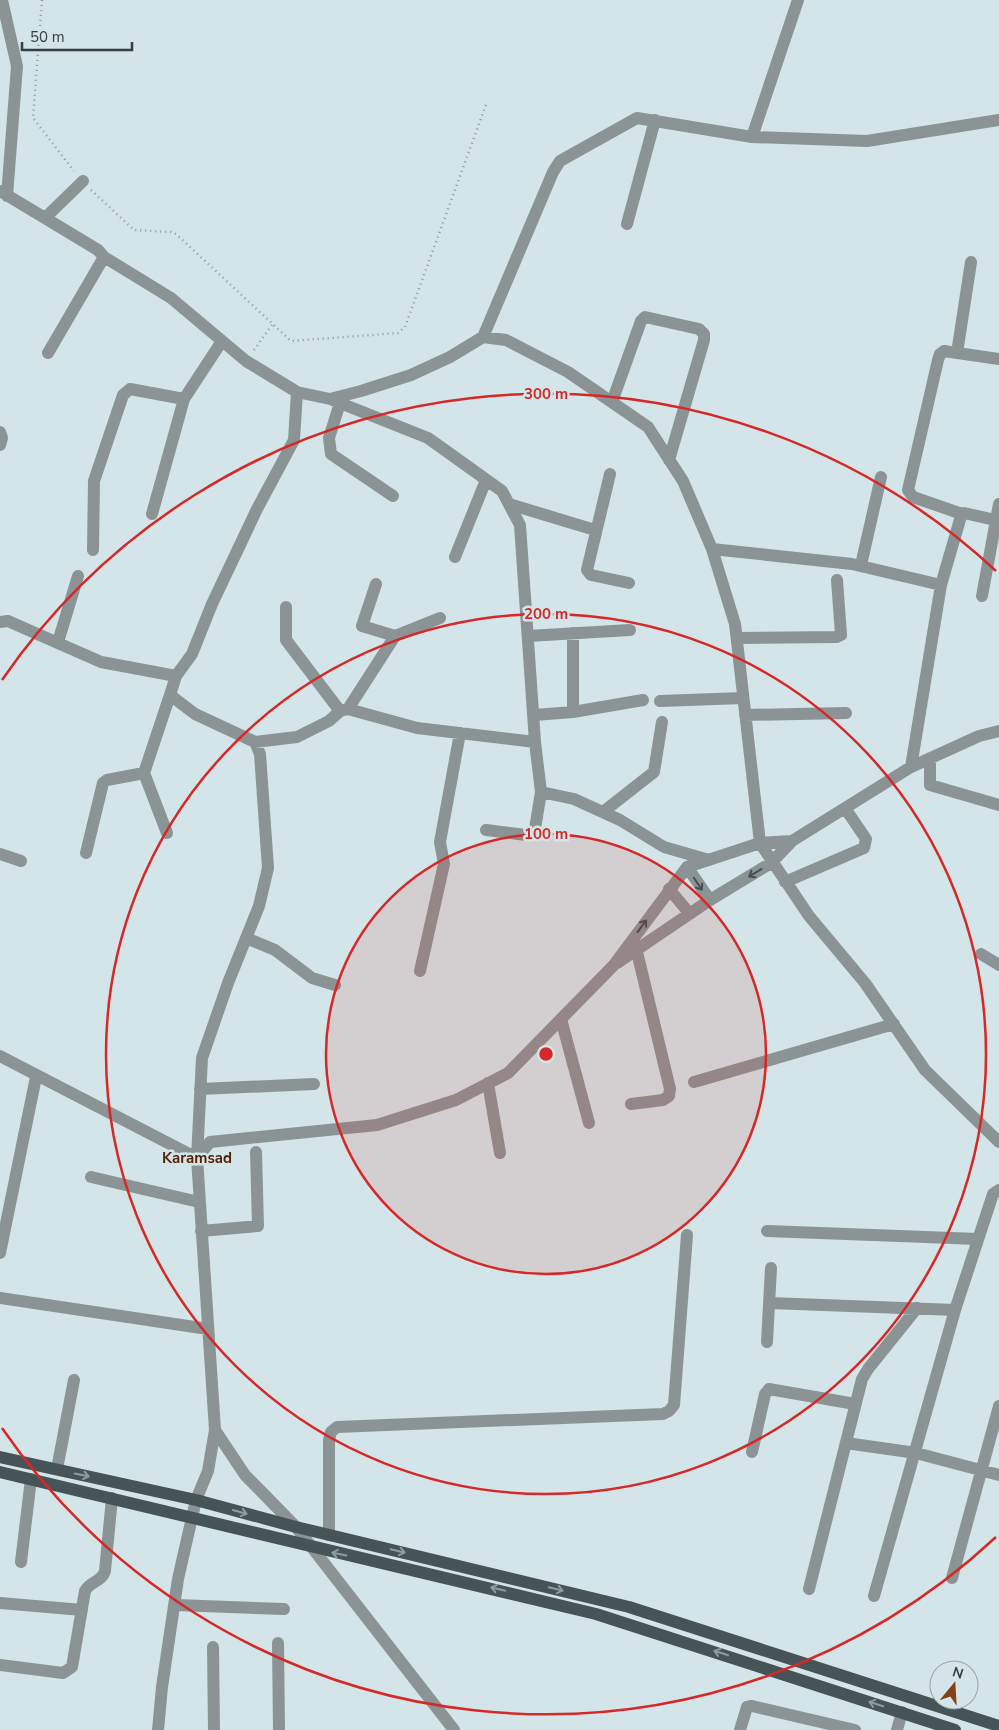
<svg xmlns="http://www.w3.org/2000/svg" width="999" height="1730" font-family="'Nunito Sans',sans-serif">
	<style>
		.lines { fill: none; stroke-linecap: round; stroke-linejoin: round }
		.path { stroke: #8d9a9c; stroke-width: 2.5; stroke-dasharray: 1 4; stroke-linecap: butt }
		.minor { stroke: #8c9395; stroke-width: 12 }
		.major { stroke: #475457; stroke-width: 12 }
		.oneway { stroke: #484f50 }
		.oneway2 { stroke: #8d9ca0 }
		.ring { fill: none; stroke: #d62828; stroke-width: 2.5 }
		.labels { text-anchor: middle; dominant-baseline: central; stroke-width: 5; stroke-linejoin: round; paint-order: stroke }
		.quarter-label { font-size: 15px; font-weight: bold; fill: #512206; stroke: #d3e5e8 }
		.centre { fill: #d62828; stroke: #d3e5e8; stroke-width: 2.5 }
		.ring-label { font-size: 15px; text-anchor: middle; font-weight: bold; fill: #d62828; stroke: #d3e5e8; stroke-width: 5; stroke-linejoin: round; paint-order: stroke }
	</style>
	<rect width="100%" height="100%" fill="#d3e5e8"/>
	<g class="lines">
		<!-- path -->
		<path class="path" d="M42,0L33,118L74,171
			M91,190L134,230L171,232L176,234L291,341L398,333L405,327L487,102
			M254,350L272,325"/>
		<!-- minor -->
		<path class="minor" d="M2,0L17,66L7,196
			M752,137L867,141L999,120
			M0,191L98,250L104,257L171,298L246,361L297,392L330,399L361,391L411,375L450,357L483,337L506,340L568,372L648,427L683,481L712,549L735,624L760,843L809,916L865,983L925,1070L999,1142
			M45,218L83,181
			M627,224L655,120
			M483,337L553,172L560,161L637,118L752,137L798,0
			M48,353L104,257
			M957,353L971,262
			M330,399L428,438L502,491L520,525L535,742L541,792L574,799L620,820L664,847L709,860
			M612,402L641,321L645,317L699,329L704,334V340L669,460
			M340,403L329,438L331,454L393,496
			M0,432L2,438L0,445
			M610,474L587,570L591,575L629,583
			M509,504L595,530
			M152,514L184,399L222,341
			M962,514L913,497L908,490L938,360L940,354L944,351L999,359
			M712,549L852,564L941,585
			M93,550L94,481L123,395L130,389L184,399
			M455,557L486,480
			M861,565L881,477
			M376,584L362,626L395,636
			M982,596L999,504
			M286,607V640L340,711
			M0,622L8,621L101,662L176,676
			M573,633V712
			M528,636L630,630
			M737,638L837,637L841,635L837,580
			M58,642L78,576
			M660,701L743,698
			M348,709L395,636L440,618
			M534,715L573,712L643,700
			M745,715L846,713
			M255,742L297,737L329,721L340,711L348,709L417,728L535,742
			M930,758V785L999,805
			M911,767L941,585L961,516L964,513L999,521
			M603,812L654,772L662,722
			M486,830L526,835L532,833L535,829L541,792
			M167,833L144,773L170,695
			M86,853L103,783L107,780L144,773
			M0,854L21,861
			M687,867L710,900
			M785,882L864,848L866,839L845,808
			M669,889L690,914
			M246,938L275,950L312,978L335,985
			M981,954L999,965
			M617,963L710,900L771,863L792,841L911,767L979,736L999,731
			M420,971L444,864L440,842L460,733
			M561,1019L589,1123
			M0,1056L197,1158L202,1058L228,983L259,906L268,868L260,754L255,742L195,714L170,695L176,676L192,654L212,604L257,509L294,440L297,392
			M694,1082L894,1024
			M488,1083L500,1153
			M200,1089L314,1084
			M631,1104L663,1100L669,1096L670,1089L637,952
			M91,1177L199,1202
			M201,1231L258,1226L256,1152
			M767,1231L978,1239
			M0,1253L36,1077
			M0,1298L208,1329
			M770,1303L955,1310
			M767,1342L771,1268
			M846,1443L916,1453L999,1475
			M752,1452L765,1394L769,1389L855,1404
			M57,1469L74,1380
			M329,1535V1440L331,1432L337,1427L663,1414L669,1411L674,1405L687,1235
			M21,1562L31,1479
			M952,1578L999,1406
			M809,1589L862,1379L868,1369L917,1308
			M874,1596L955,1310L993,1194L999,1190
			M0,1603L82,1610
			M176,1605L284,1609
			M278,1643L279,1730
			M213,1647L214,1730
			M0,1665L63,1673L72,1667L85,1591C90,1581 102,1582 105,1571L112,1498
			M158,1730L162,1687L178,1579L196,1500L208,1471L215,1430
			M454,1730L296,1527L245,1475L215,1430L197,1158L210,1142L377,1125L456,1100L508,1073L613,966L687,867L760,843L792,841
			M740,1730L747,1707L752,1706L855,1730
			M897,1730L902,1712"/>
		<!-- major -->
		<path class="major" d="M0,1457L196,1500L296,1527L629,1607L999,1726
			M0,1472L596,1614L955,1730"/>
	</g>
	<!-- one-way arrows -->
	<defs><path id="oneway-shaft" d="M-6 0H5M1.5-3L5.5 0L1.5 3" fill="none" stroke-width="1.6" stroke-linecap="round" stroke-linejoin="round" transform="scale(1.25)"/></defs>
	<g class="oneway">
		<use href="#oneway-shaft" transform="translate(755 873) rotate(149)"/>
		<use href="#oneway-shaft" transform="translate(698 884) rotate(56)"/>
		<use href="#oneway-shaft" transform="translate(642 926) rotate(-54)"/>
	</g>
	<g class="oneway2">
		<use href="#oneway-shaft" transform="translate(82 1475) rotate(12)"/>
		<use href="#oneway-shaft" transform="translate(240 1512) rotate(16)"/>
		<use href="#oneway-shaft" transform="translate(398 1551) rotate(13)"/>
		<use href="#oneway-shaft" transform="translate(339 1554) rotate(-168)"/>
		<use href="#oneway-shaft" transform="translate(498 1589) rotate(-166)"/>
		<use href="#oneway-shaft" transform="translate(556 1589) rotate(14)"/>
		<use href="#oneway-shaft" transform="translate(721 1653) rotate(-162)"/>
		<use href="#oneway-shaft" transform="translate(876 1704) rotate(-162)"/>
	</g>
	<!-- distance rings -->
	<circle cx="546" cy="1054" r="220" fill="#d62828" fill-opacity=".12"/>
	<g class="ring">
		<circle cx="546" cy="1054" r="220"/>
		<circle cx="546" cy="1054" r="440"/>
		<path d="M996 1537A660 660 0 0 1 2 1428M2 680A660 660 0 0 1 996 571"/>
	</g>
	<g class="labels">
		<!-- quarter labels -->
		<g class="quarter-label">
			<text x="197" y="1158">Karamsad</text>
		</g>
	</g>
	<circle cx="546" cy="1054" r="8" class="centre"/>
	<g class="ring-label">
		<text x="546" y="399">300 m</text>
		<text x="546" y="619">200 m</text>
		<text x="546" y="839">100 m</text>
	</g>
	<!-- north arrow -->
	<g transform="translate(954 1685) rotate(18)"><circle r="24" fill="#d3e5e8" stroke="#95a2a4"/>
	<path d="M0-4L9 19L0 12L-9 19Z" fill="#854019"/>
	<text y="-8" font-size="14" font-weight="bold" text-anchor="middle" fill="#373e3f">N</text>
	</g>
	<!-- scale -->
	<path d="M22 42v8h110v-8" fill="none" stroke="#373e3f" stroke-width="2.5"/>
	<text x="30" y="42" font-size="15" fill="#373e3f" stroke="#d3e5e8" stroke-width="4" paint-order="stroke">50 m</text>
</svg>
